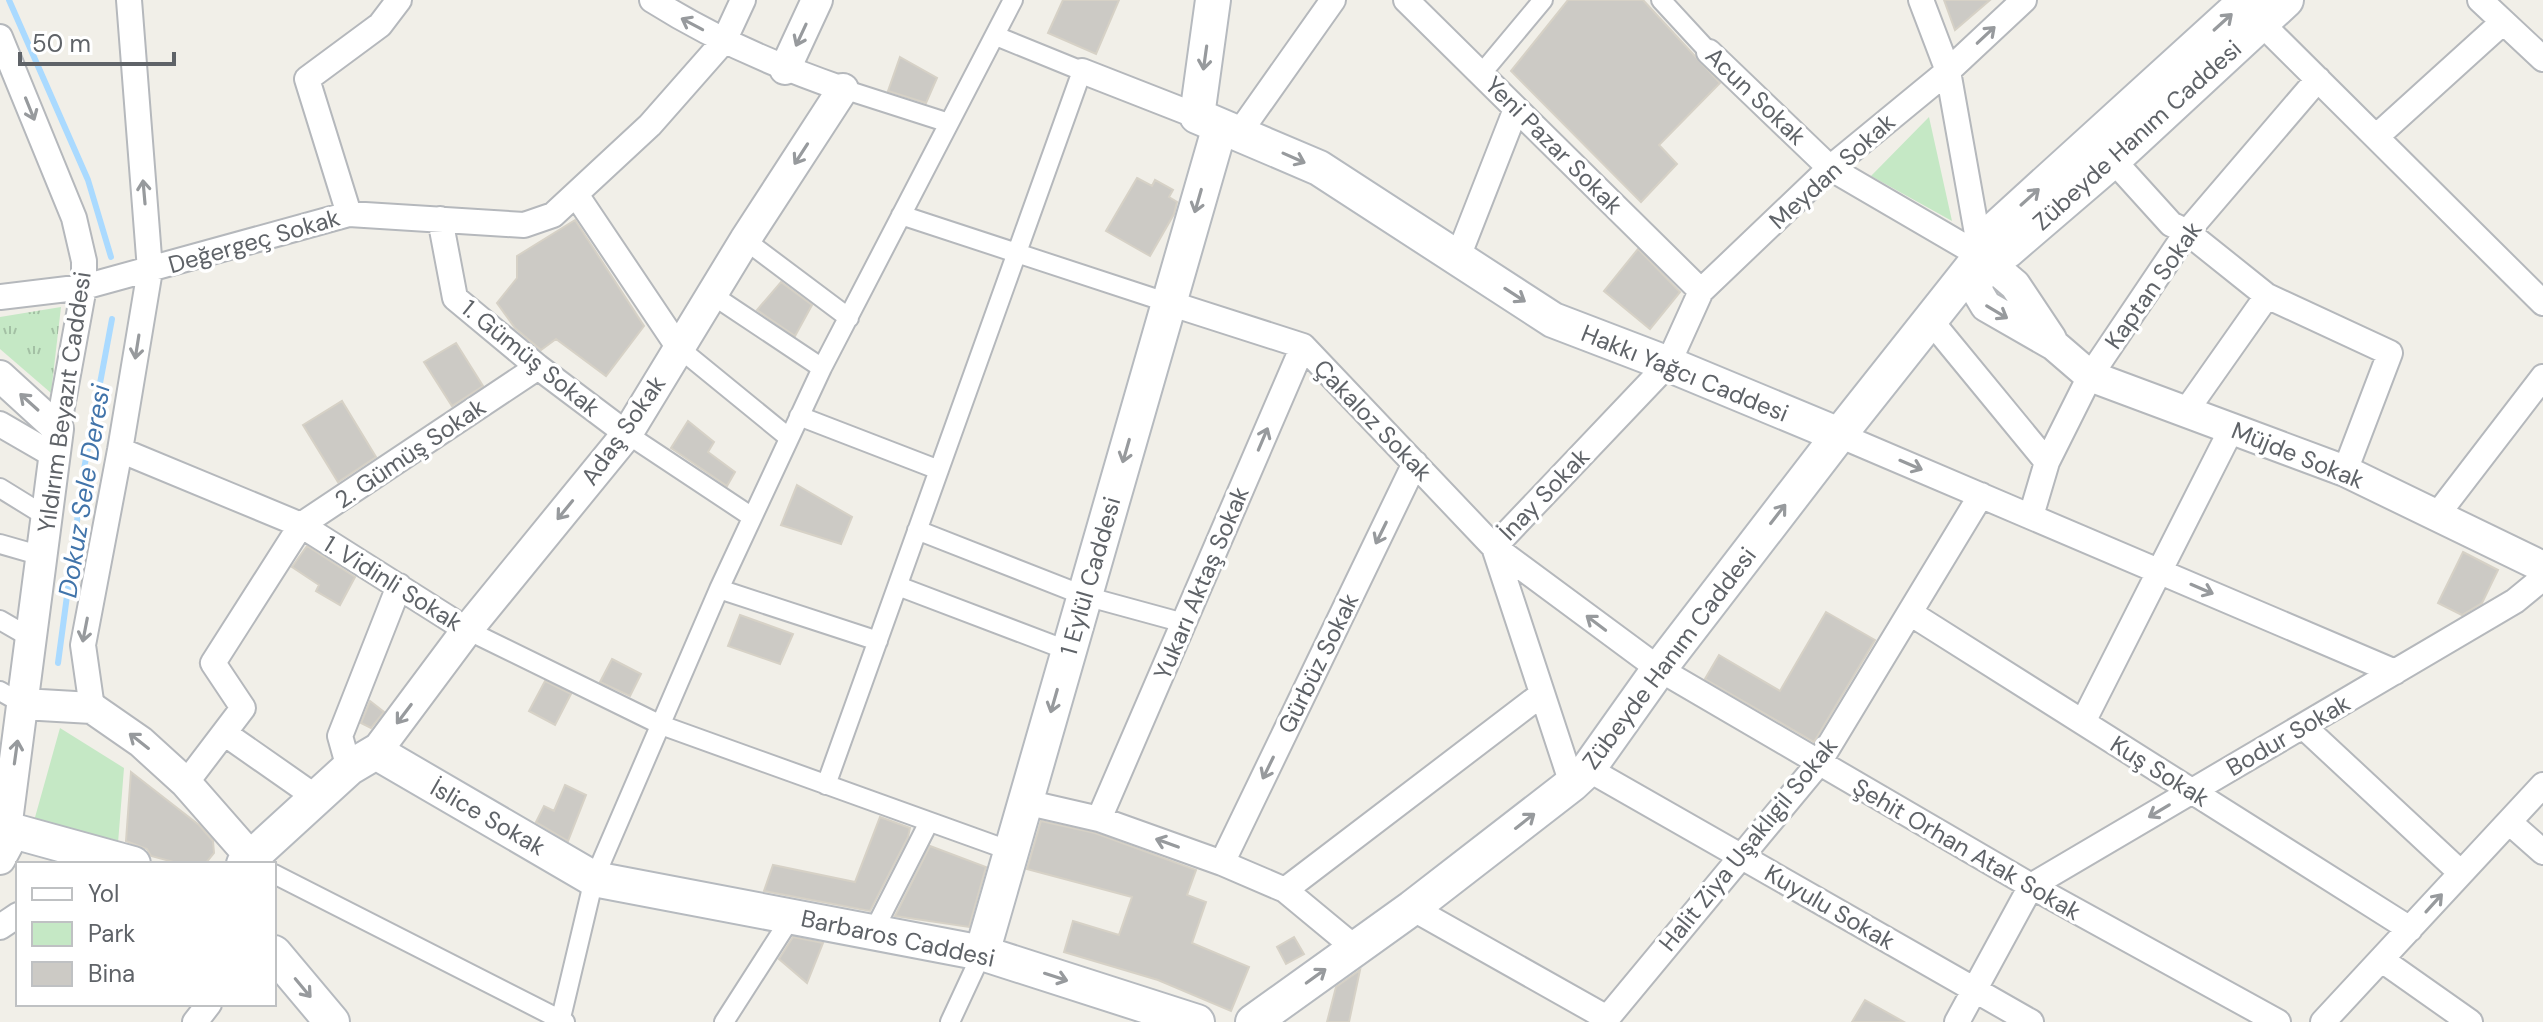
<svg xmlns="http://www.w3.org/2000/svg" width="2543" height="1022" font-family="'DM Sans',sans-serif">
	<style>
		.grass { fill: url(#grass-tufts) }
		.park { fill: #c5e8c5 }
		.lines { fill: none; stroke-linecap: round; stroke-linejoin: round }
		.stream { stroke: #aadaff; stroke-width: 6 }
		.building { fill: #cccac5; stroke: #d6d1c6; stroke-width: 2 }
		.pedestrian-casing { stroke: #b5b8bc; stroke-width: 22 }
		.minor-casing { stroke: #b5b8bc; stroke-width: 28 }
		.tertiary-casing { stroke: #b5b8bc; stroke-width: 34 }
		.secondary-casing { stroke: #b6babf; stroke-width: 38 }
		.pedestrian { stroke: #fff; stroke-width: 18 }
		.minor { stroke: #fff; stroke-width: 24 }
		.tertiary { stroke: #fff; stroke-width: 30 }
		.secondary { stroke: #fff; stroke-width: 34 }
		.oneway { stroke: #979a9d }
		.labels { text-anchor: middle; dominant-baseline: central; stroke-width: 7; stroke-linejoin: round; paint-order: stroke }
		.street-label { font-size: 24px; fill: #5f6368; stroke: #fff }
		.water-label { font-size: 26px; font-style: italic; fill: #4174aa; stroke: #fff }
	</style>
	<defs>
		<pattern id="grass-tufts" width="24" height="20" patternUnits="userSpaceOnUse" patternTransform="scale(2)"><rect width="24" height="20" fill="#c5e8c5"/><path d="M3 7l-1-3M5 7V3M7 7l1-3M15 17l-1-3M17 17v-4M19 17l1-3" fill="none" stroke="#a3c0a4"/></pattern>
	</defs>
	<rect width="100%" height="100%" fill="#f1efe8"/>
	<!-- grass -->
	<path class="grass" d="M61,307L51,393L0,349V317Z"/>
	<!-- park -->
	<path class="park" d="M1929,117L1952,221L1871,176Z
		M60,728L124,768L118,843L34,821Z"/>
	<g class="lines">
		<!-- stream -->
		<path class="stream" d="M9,0L88,180L111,257
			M58,663L84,469L112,319"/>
	</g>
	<!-- building -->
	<path class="building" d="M1063,0H1119L1096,54L1048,33Z
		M1568,0H1643L1720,83L1659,145L1677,164L1641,202L1511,71Z
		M1944,0H1990L1955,30Z
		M900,57L937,78L926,103L888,91Z
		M1137,178L1152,186L1155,180L1173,190L1169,197L1177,202L1174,214L1150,256L1106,231Z
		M575,220L644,326L606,376L556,339L541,350L515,328L497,303L517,278V256Z
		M1638,249L1680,292L1650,329L1604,291Z
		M781,282L812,305L795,336L757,310Z
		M456,343L483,386L452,406L424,362Z
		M342,401L376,457L338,482L303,425Z
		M688,421L714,442L708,452L735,472L727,486L671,448Z
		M797,485L852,517L841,544L781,525Z
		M307,546L355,577L340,605L316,591L319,585L292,567Z
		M2463,552L2498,570L2482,603L2462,615L2438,603Z
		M1826,612L1875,640L1814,742L1705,679L1719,655L1780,691Z
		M740,615L793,634L780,664L728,646Z
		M612,659L641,674L630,696L600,682Z
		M545,681L571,694L555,725L529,711Z
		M370,701L384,712L371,728L361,723Z
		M131,772L199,825L213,841L214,853L205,864H181L151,856L147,849L126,841Z
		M565,785L586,795L568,841L536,822L544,806L554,811Z
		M880,817L910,828L908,837L870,911L764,891L773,865L855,882Z
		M1041,821L1095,833L1196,870L1187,895L1206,902L1192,943L1249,967L1231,1011L1158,980L1064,952L1073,921L1119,935L1132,897L1027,869Z
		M930,846L986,867L969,927L895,916Z
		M793,937L823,943L807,983L779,959Z
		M1294,937L1304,954L1286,964L1277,947Z
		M1360,970L1349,1022H1327L1336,987Z
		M1865,1000L1904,1022H1852Z"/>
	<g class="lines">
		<!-- pedestrian casing -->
		<g class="pedestrian-casing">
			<path id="pedestrian" d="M1661,0L1709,52
				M1482,73L1543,0
				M843,89L949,123
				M901,215L1169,303
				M745,240L849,318
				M711,294L822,368
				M679,348L788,437
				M799,416L939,470
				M627,434L752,517
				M0,488L47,517
				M917,530L1085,596L1184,623
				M0,544L42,556
				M898,586L1069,651
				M719,589L878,641
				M0,620L31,638
				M467,630L661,725L1011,851
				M0,691L23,704
				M826,785L1082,71L996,36
				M274,874L565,1022
				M873,932L929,822
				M560,1022L594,879L719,589L822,368L1013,0
				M724,1022L792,916
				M950,1022L982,953"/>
		</g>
		<!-- minor casing -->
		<g class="minor-casing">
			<path id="minor" d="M652,0C712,38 776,66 843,89
				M1406,0L1701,291
				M1921,0L1948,71L1981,256
				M2480,0L2543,59
				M2261,23L2543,303
				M0,37L74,218L84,261V287L58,429
				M1709,52L1830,168L1981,256
				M1082,71L1197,116
				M1239,133L1333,0
				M2376,137L2503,22
				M2113,160L2171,224L2187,232L2267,296L2390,353L2345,471
				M577,196L679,348
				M349,214L307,79L380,25L399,0
				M440,219L455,298L538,367L627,434
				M1458,257L1516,109
				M0,297L84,287L349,214L524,225L553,215L650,125L724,41L743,0
				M1169,303L1303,346L1494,547L1659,669L2031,886L2278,1022
				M1931,321L2047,462
				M2186,411L2267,296
				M0,424L55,456
				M1839,435L2395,672
				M120,450L301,525L467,630
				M2437,515L2543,377
				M2031,516L2047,462L2090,376L2187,232L2318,79
				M1910,613L2410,929
				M92,708L83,645L120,450L150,270L129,0
				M2083,722L2232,428
				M2303,726L2461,873
				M224,733L317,798
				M349,768L340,736L399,586
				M1588,769L2031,1022
				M186,783L243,708L213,663L301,525L538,367
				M1572,784L1494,547L1668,364L1701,291L1830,168L1948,71L2024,0
				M1025,802L1099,819L1222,863L1285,890L1355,948
				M1099,819L1303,346
				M2509,822L2543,852
				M1222,863L1415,463
				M1285,890L1542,694
				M1412,908L1607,1018
				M0,927L18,915
				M2382,960L2470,1022
				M195,1022L209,1004
				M1604,1022L1818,764L1981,495
				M1957,1022L2031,886L2515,601L2543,578
				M2323,1022L2543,785"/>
		</g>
		<!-- tertiary casing -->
		<g class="tertiary-casing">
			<path id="tertiary" d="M785,69L817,0
				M1981,256L1977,291L1986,306L2054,345L2090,376L2345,471L2543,567
				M1981,256L2015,285L2051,339
				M0,376L58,429L6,829L8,844L0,859
				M23,704L92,708L141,742L186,783L251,857
				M376,752L467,630L627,434L745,240L843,89"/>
		</g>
		<!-- secondary casing -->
		<g class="secondary-casing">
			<path id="secondary" d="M1213,0L1197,116L1319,168L1553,320L1668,364L1839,435
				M1981,256L1992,232L2247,0
				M0,825L6,829L133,864
				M244,864L349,768L376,752L594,879L982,953L1197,1022
				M274,953L332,1022
				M982,953L1220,126
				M1253,1022L1412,908L1572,784L1588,769L1659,669L1839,435L1981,256L2007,251L2113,160L2286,0"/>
		</g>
		<!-- pedestrian -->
		<use href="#pedestrian" class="pedestrian"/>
		<!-- minor -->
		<use href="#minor" class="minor"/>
		<!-- tertiary -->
		<use href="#tertiary" class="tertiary"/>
		<!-- secondary -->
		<use href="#secondary" class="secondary"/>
	</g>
	<!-- one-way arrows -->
	<defs><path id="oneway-shaft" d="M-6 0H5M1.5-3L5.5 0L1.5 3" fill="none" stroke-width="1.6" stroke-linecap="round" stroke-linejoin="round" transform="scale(2)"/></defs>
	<g class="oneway">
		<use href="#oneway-shaft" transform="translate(2223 22) rotate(-42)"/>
		<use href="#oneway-shaft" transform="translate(692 24) rotate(-152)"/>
		<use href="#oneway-shaft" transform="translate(801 35) rotate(115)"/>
		<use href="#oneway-shaft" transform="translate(1986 35) rotate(-43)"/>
		<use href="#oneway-shaft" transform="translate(1205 58) rotate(98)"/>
		<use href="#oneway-shaft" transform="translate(30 109) rotate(68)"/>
		<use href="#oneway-shaft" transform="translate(801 154) rotate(123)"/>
		<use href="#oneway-shaft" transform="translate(1294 158) rotate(24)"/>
		<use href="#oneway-shaft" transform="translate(144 192) rotate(-95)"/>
		<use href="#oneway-shaft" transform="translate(2030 197) rotate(-42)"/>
		<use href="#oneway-shaft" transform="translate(1198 201) rotate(106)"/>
		<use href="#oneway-shaft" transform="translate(1515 295) rotate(33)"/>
		<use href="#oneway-shaft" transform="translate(1997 312) rotate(31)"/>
		<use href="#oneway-shaft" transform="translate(137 347) rotate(99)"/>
		<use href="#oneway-shaft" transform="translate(29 402) rotate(-138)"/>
		<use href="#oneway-shaft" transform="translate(1263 439) rotate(-67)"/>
		<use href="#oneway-shaft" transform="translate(1126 451) rotate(106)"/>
		<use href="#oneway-shaft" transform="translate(1911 465) rotate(23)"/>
		<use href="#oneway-shaft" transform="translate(565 510) rotate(129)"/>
		<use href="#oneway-shaft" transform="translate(1778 514) rotate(-52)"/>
		<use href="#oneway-shaft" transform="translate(1381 533) rotate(116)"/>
		<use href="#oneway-shaft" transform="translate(2202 589) rotate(23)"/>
		<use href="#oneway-shaft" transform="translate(1596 623) rotate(-143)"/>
		<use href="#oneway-shaft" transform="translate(85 630) rotate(101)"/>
		<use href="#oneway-shaft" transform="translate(1054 701) rotate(106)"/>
		<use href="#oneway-shaft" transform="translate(404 714) rotate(127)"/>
		<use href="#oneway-shaft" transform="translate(139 741) rotate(-142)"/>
		<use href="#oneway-shaft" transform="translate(16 752) rotate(-82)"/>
		<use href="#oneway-shaft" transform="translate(1268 768) rotate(116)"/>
		<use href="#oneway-shaft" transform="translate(2159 811) rotate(149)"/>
		<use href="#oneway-shaft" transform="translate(1525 821) rotate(-38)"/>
		<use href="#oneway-shaft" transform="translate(1167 843) rotate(-160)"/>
		<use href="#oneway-shaft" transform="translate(2434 903) rotate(-48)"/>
		<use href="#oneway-shaft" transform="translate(1316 976) rotate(-36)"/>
		<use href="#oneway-shaft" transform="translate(1056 977) rotate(18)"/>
		<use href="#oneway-shaft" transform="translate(303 988) rotate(50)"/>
	</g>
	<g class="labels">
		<!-- street labels -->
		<g class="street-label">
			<text transform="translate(1756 96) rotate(44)">Acun Sokak</text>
			<text transform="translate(2137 135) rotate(-42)">Zübeyde Hanım Caddesi</text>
			<text transform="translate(1554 145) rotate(45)">Yeni Pazar Sokak</text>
			<text transform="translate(1832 171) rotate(-42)">Meydan Sokak</text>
			<text transform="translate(254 241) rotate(-16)">Değergeç Sokak</text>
			<text transform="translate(2153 285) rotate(-55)">Kaptan Sokak</text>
			<text transform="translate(531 358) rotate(39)">1. Gümüş Sokak</text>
			<text transform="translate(1685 373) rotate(22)">Hakkı Yağcı Caddesi</text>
			<text transform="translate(64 402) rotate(-82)">Yıldırım Beyazıt Caddesi</text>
			<text transform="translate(1373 420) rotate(46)">Çakaloz Sokak</text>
			<text transform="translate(623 430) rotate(-55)">Adaş Sokak</text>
			<text transform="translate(410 453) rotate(-34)">2. Gümüş Sokak</text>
			<text transform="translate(2298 455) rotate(22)">Müjde Sokak</text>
			<text transform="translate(1544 494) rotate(-46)">İnay Sokak</text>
			<text transform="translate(1090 576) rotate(-74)">1 Eylül Caddesi</text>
			<text transform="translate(393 583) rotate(32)">1. Vidinli Sokak</text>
			<text transform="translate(1201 583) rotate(-67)">Yukarı Aktaş Sokak</text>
			<text transform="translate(1669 658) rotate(-53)">Zübeyde Hanım Caddesi</text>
			<text transform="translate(1318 663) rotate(-64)">Gürbüz Sokak</text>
			<text transform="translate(2288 735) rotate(-30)">Bodur Sokak</text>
			<text transform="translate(2160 771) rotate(32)">Kuş Sokak</text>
			<text transform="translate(488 817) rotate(30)">İslice Sokak</text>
			<text transform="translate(1748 844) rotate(-51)">Halit Ziya Uşaklıgil Sokak</text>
			<text transform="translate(1967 849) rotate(30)">Şehit Orhan Atak Sokak</text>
			<text transform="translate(1830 907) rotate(30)">Kuyulu Sokak</text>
			<text transform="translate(898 938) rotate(12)">Barbaros Caddesi</text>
		</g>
		<!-- water labels -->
		<g class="water-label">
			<text transform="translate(84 491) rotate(-81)">Dokuz Sele Deresi</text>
		</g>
	</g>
	<!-- legend -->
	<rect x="16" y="862" width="260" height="144" fill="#ffffff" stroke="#bfc1c3" stroke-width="2"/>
	<rect x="32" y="888" width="40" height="12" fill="#ffffff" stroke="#bfc1c3" stroke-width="2"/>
	<text x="88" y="902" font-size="24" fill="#5f6368">Yol</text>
	<rect x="32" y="922" width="40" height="24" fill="#c5e8c5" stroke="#bfc1c3" stroke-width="2"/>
	<text x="88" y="942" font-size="24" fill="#5f6368">Park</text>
	<rect x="32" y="962" width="40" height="24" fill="#cccac5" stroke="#bfc1c3" stroke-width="2"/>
	<text x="88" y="982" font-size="24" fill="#5f6368">Bina</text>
	<!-- scale -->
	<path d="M20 52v12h154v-12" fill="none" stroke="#5f6368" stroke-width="4"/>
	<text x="32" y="52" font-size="24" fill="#5f6368" stroke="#ffffff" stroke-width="6" paint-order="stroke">50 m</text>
</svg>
